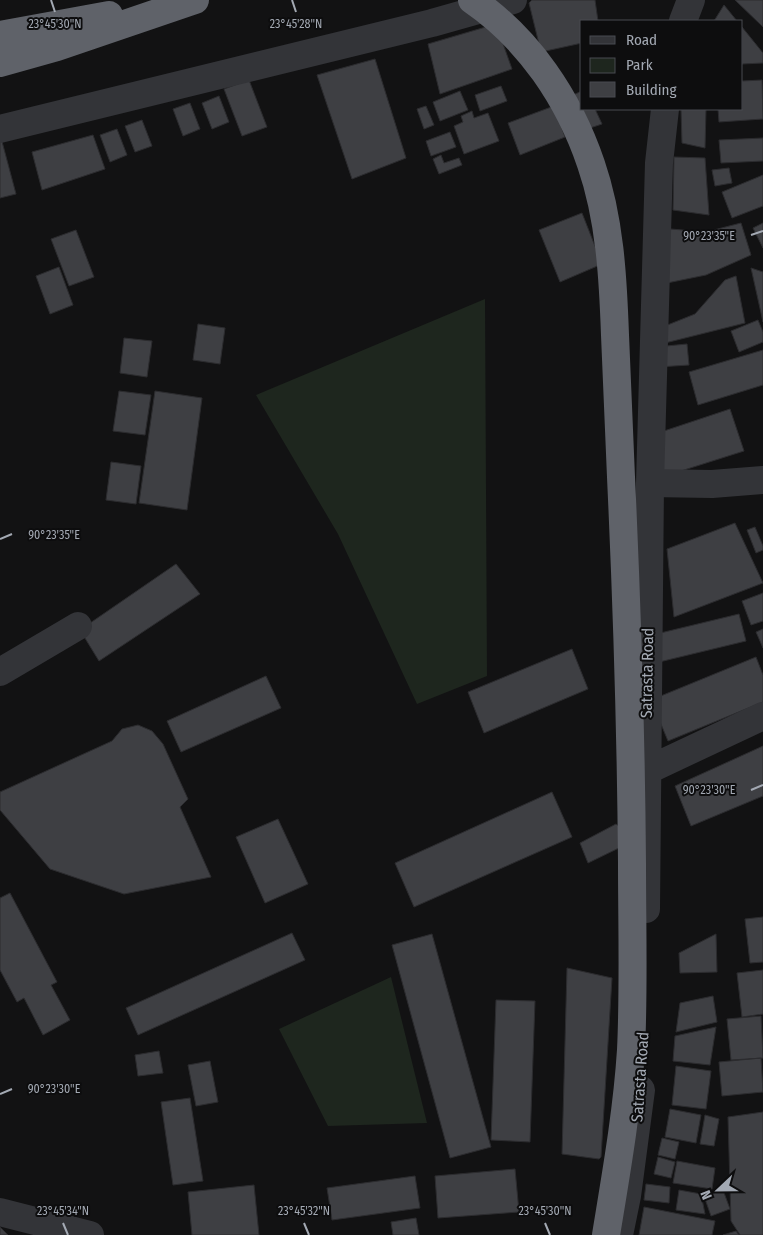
<svg xmlns="http://www.w3.org/2000/svg" width="763" height="1235" font-family="'Fira Sans Condensed',sans-serif">
	<style>
		.green { fill: #1e261e }
		.building { fill: #3e3f43; stroke: #2c2c2f }
		.lines { fill: none; stroke-linecap: round; stroke-linejoin: round }
		.minor { stroke: #333438; stroke-width: 28 }
		.highway { stroke: #5f6269; stroke-width: 28 }
		.highway-bridge { stroke: #5f6269; stroke-width: 28 }
		.ticks { fill: none; stroke: #a3a9b3; stroke-width: 2 }
		.labels { text-anchor: middle; dominant-baseline: central; stroke-width: 4; stroke-linejoin: round; paint-order: stroke }
		.street-label { font-size: 16px; fill: #a3a9b3; stroke: #0d0d0e }
		.ticks-label { font-size: 12px; text-anchor: middle; fill: #a3a9b3; stroke: #0d0d0e; stroke-width: 4; stroke-linejoin: round; paint-order: stroke }
	</style>
	<rect width="100%" height="100%" fill="#121213"/>
	<!-- green -->
	<path class="green" d="M485,299L487,676L417,704L338,534L256,395Z
		M391,977L427,1123L328,1126L279,1029Z"/>
	<!-- building -->
	<path class="building" d="M532,0H595L598,21H582V43L541,52L529,3Z
		M735,0H763V27Z
		M724,5L737,21H714Z
		M496,24L512,69L440,94L428,44Z
		M742,27L763,53V63L742,64Z
		M375,59L406,158L352,179L317,75Z
		M249,80L267,127L242,136L224,89Z
		M762,80L763,119L719,122L718,109H742V81Z
		M501,86L507,101L480,111L475,95Z
		M460,91L468,110L440,121L433,102Z
		M582,91V109H595L602,124L587,129L573,95Z
		M219,96L229,122L212,129L202,103Z
		M190,103L200,129L183,136L173,109Z
		M426,106L434,125L424,129L417,109Z
		M554,106L565,137L520,155L508,123Z
		M681,109H706L705,148L682,143Z
		M472,111L474,118L488,113L499,141L464,154L454,126L463,122L461,116Z
		M142,120L152,146L135,152L125,126Z
		M117,129L127,155L110,162L100,135Z
		M450,132L456,147L431,156L426,141Z
		M0,134L16,194L0,198Z
		M93,135L105,169L42,190L32,152Z
		M763,138V161L721,163L719,140Z
		M441,155L444,163L459,158L462,165L439,174L433,159Z
		M674,157L705,158L709,215L673,210Z
		M729,168L732,183L715,186L712,170Z
		M763,175V206L732,218L722,192Z
		M582,213L602,264L560,282L539,230Z
		M741,223L751,255L706,275L662,284L659,228L706,232Z
		M763,223V248L753,228Z
		M76,230L94,277L69,286L51,239Z
		M59,267L73,305L50,314L36,276Z
		M751,268L763,272V322Z
		M736,276L745,323L665,343L660,328L695,314L725,280Z
		M758,320L763,332V342L739,352L731,331Z
		M198,324L225,328L220,364L193,360Z
		M124,338L152,341L147,377L120,373Z
		M687,344L689,365L658,367L656,347Z
		M763,350V385L698,405L689,372Z
		M119,391L151,395L145,435L113,431Z
		M155,391L202,398L187,510L139,503Z
		M730,409L744,451L665,476L652,435Z
		M111,462L141,466L136,504L106,500Z
		M735,523L763,583L674,617L667,549Z
		M755,527L763,546V550L756,553L747,530Z
		M176,564L200,594L99,661L80,630Z
		M763,593V621L751,625L742,601Z
		M739,614L746,641L655,663L648,636Z
		M763,629V648L756,632Z
		M572,649L588,689L484,733L468,692Z
		M756,657L763,675V702L668,741L651,700Z
		M266,676L281,708L181,752L167,721Z
		M138,725L152,731L163,744L188,799L180,807L211,877L124,894L50,869L0,810V792L112,741L122,729Z
		M763,746V796L691,826L675,786Z
		M552,792L572,837L414,907L395,863Z
		M278,819L308,884L265,903L236,837Z
		M616,824L623,830V846L588,863L580,843Z
		M10,893L57,982L51,985L70,1020L43,1035L24,998L17,1002L0,970V898Z
		M763,917V962L750,963L745,919Z
		M292,933L305,960L138,1035L126,1008Z
		M432,934L491,1147L450,1158L392,945Z
		M716,934L717,972L680,973L679,953Z
		M567,968L612,978L601,1157L599,1159L562,1154Z
		M763,970V1014L742,1017L737,973Z
		M713,996L717,1022L676,1032L680,1003Z
		M496,1000L535,1001L530,1142L491,1140Z
		M761,1016L763,1058L731,1060L727,1019Z
		M716,1027L710,1065L673,1061L675,1036Z
		M159,1051L163,1073L138,1076L135,1055Z
		M761,1058L763,1092L722,1096L719,1062Z
		M210,1061L218,1102L196,1106L188,1065Z
		M676,1066L711,1071L706,1109L672,1105Z
		M190,1098L203,1181L173,1185L161,1102Z
		M670,1109L701,1115L696,1143L665,1137Z
		M763,1112V1235H740L731,1221L728,1117Z
		M705,1115L719,1119L714,1146L700,1144Z
		M662,1138L679,1142L675,1159L658,1155Z
		M658,1157L675,1162L671,1178L654,1174Z
		M677,1161L715,1168L712,1189L673,1183Z
		M515,1169L519,1212L438,1218L435,1176Z
		M415,1176L420,1208L332,1220L327,1188Z
		M646,1184L670,1187L669,1203L644,1200Z
		M254,1185L259,1235H192L188,1192Z
		M679,1190L701,1194L705,1214L676,1210Z
		M723,1190L730,1209L711,1216L704,1196Z
		M644,1207L715,1221L712,1235H639Z
		M416,1218L419,1235H393L391,1222Z
		M0,1227L8,1235H0Z
		M736,1231L739,1235H723Z"/>
	<g class="lines">
		<!-- minor -->
		<path class="minor" d="M683,21L691,0
			M0,129L432,23L513,0
			M650,483L712,484L763,480
			M0,672L78,626
			M646,771L763,716
			M646,909L650,483L659,163L665,109
			M0,1212L90,1235
			M619,1235L627,1196L641,1090"/>
		<!-- highway -->
		<path class="highway" d="M0,35L109,15
			M0,63L57,47L195,0"/>
		<!-- highway-bridge -->
		<path class="highway-bridge" d="M472,0C529,39 569,99 591,164C610,219 613,278 615,335C617,383 619,430 621,477C627,606 631,734 632,863C632,925 634,988 631,1050C627,1112 616,1174 606,1235"/>
	</g>
	<!-- ticks -->
	<path class="ticks" d="M51,0L55,12M292,0L296,12M751,235L763,231M0,539L12,534M751,790L763,785M0,1094L12,1089M63,1223L68,1235M304,1223L309,1235M545,1223L550,1235"/>
	<g class="labels">
		<!-- street labels -->
		<g class="street-label">
			<text transform="translate(647 673) rotate(-89)">Satrasta Road</text>
			<text transform="translate(640 1077) rotate(-86)">Satrasta Road</text>
		</g>
	</g>
	<g class="ticks-label">
		<text x="55" y="28">23°45'30"N</text>
		<text x="296" y="28">23°45'28"N</text>
		<text x="709" y="240">90°23'35"E</text>
		<text x="54" y="539">90°23'35"E</text>
		<text x="709" y="794">90°23'30"E</text>
		<text x="54" y="1093">90°23'30"E</text>
		<text x="63" y="1215">23°45'34"N</text>
		<text x="304" y="1215">23°45'32"N</text>
		<text x="545" y="1215">23°45'30"N</text>
	</g>
	<!-- legend -->
	<rect x="580" y="20" width="162" height="90" fill="#0d0d0e" stroke="#494b50"/>
	<rect x="590" y="36" width="25" height="8" fill="#333438" stroke="#494b50"/>
	<text x="626" y="45" font-size="15" fill="#a3a9b3">Road</text>
	<rect x="590" y="58" width="25" height="15" fill="#1e261e" stroke="#494b50"/>
	<text x="626" y="70" font-size="15" fill="#a3a9b3">Park</text>
	<rect x="590" y="82" width="25" height="15" fill="#3e3f43" stroke="#494b50"/>
	<text x="626" y="95" font-size="15" fill="#a3a9b3">Building</text>
	<!-- north arrow -->
	<g transform="translate(718 1190) rotate(248)" stroke="#0d0d0e" stroke-width="4" paint-order="stroke">
	<path d="M0-4L9 19L0 12L-9 19Z" fill="#a3a9b3"/>
	<text y="-8" font-size="14" font-weight="bold" text-anchor="middle" fill="#a3a9b3">N</text>
	</g>
</svg>
